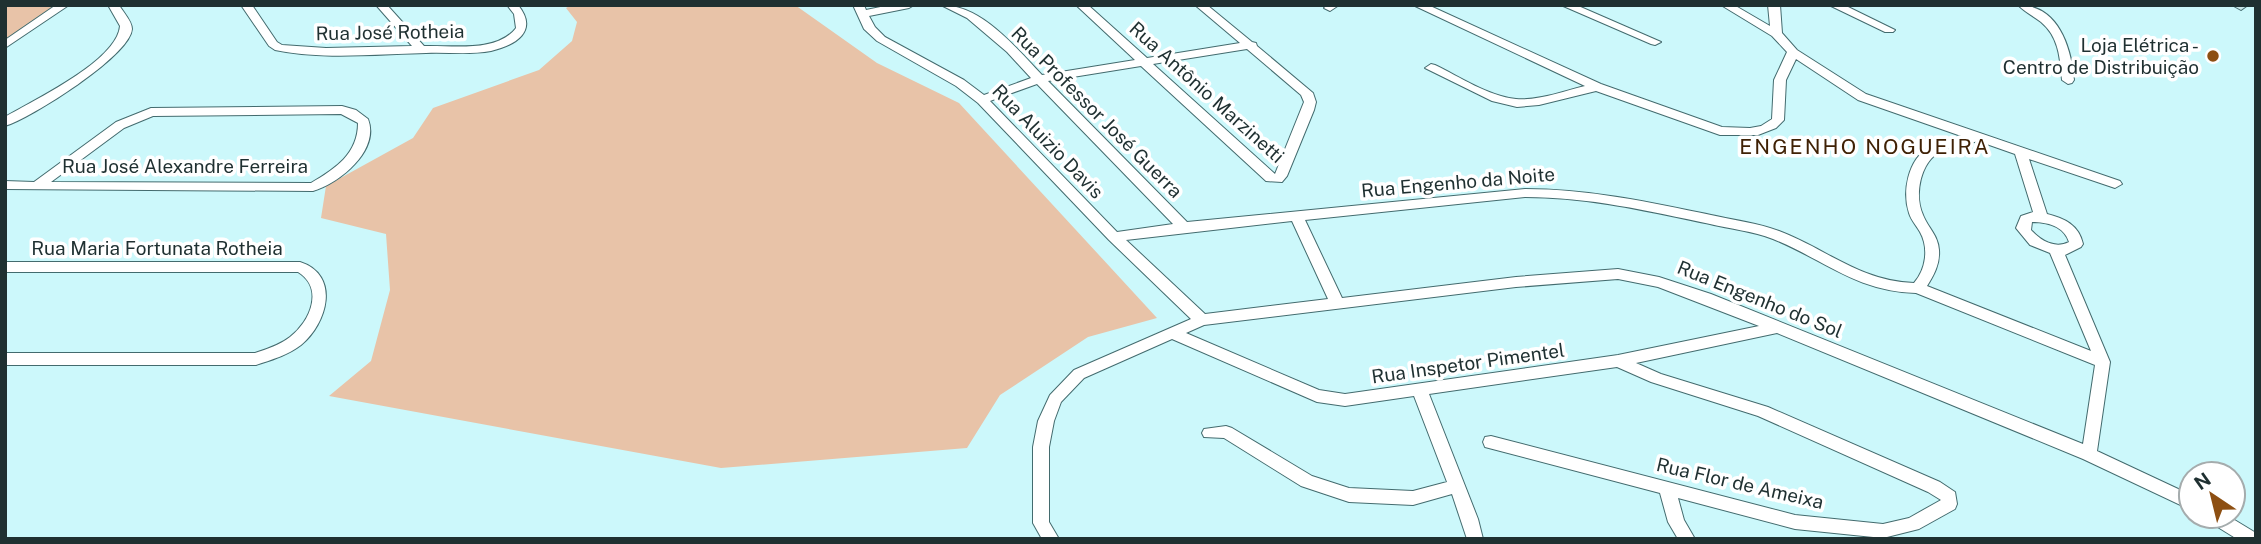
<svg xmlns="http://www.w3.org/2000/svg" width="2261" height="544" font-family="'Public Sans',sans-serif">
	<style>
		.green { fill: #e8c3a8 }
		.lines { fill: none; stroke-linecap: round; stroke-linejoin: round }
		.street-casing { stroke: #436b6e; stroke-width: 2 }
		.secondary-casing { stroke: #436b6e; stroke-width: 2 }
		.street { fill: #fff; fill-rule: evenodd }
		.secondary { fill: #c6e5e7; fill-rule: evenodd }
		.poi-dot { fill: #8d4f12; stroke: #fff; stroke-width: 2.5 }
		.labels { text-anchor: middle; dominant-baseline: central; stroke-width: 7; stroke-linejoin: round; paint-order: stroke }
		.street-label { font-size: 19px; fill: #1f3031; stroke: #fff }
		.poi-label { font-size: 19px; fill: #1f3031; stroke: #fff; text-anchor: end }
		.neighbourhood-label { font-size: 21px; letter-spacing: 2px; fill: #3f2105; stroke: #fff }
	</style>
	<rect width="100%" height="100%" fill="#ccf8fb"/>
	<!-- green -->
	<path class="green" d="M5,5H58L5,41Z
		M571,5H795L877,63L959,103L1157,318L1088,337L1000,395L967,448L721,468L329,396L371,361L390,290L386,234L321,218L326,186L413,138L433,108L539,70L572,41L577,22L566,8Z"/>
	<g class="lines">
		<!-- street casing -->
		<g class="street-casing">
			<path id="street" d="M56,5H69L5,48V40Z
				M108,5H119C123,12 132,21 132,29C130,56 31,118 5,126V117C34,100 117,61 120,26Z
				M241,5H252L277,42L282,45L326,48L412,46L376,5H387L424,46C452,45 497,53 516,28L514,14L507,5H518C539,31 516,45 491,51C470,55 447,52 426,53C377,54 323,60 275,50L269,46Z
				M853,5H864L866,10L890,5H914L909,8L869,16L875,27L885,37L964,80L984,95L1031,78L1007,52L967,18L941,5C982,5 1015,47 1042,75L1135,60L1076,5H1088L1147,58L1240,43L1195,5H1207L1252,42L1256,43L1257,46L1313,93L1316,102L1314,110L1287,176L1282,182L1266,181L1141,66L1048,81L1187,222L1525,189C1589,189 1649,202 1711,215C1733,220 1758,223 1779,231C1827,249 1859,281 1914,283C1926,269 1929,248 1920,232C1916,225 1911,220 1909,213C1902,192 1908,160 1928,148C1938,141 1952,139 1964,137L1858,100L1796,59L1786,80L1784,120L1776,128L1758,135H1720L1596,91L1539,105L1517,107L1492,101L1425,68L1431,64L1435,65C1460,77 1488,96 1516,99C1538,101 1564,91 1585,86L1413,5H1428L1601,84L1722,127L1750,128L1761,126L1772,119L1774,80L1787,52L1772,36L1721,5H1734L1770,26L1768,5H1780L1782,33L1797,50L1866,94L2120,181L2122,184L2115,188L2029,159L2047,214C2064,218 2079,225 2083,244L2081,247L2065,255L2110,362L2097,451L2191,495V510L2083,459L1777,333L1636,363L1661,374L1768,407L1940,482L1955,492L1957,504L1955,509L1919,529L1883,538L1795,529L1678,498L1684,520L1695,539H1678L1668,522L1660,493L1485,447L1483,442L1485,437L1491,436L1795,515L1883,524L1909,518L1941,500L1928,492L1758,416L1651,382L1617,367L1429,394L1478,519L1483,539H1467L1452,494L1413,505L1349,502L1301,486L1224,438L1204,437L1202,433L1204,429L1226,426L1232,428L1312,476L1349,488L1413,491L1447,482L1414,396L1345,406L1317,402L1172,339L1084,378L1061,402L1054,421L1049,447V522L1059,539H1042L1033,523V447L1038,421L1050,395L1074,370L1191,319L1109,240L978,103L956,86L877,41L864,29ZM1247,49L1301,95L1304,102L1275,174L1153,64ZM1037,84L1173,224L1117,232L990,101ZM1978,141L2015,154L2033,212L2021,216L2016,228L2030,245L2050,253L2091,351L1927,286C1934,275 1940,264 1939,250C1938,235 1928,228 1923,215C1914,195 1920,162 1941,151C1952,145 1966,145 1978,141ZM1525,197C1589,197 1648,211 1710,224C1730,229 1753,231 1773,239C1825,260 1855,291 1916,293L2095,365L2083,444L1711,294L1659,277L1618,269L1516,277L1342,298L1305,220ZM1292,221L1328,299L1205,314L1126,240ZM2032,222C2047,222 2064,226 2069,242C2055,249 2041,241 2031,230ZM1618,279L1658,287L1759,326L1618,355L1345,394L1319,390L1186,333L1204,325L1516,287Z
				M1327,5H1339L1330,11L1324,8Z
				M1561,5H1576L1661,42L1655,45L1651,44Z
				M1829,5H1844L1895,30L1893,32H1885Z
				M2018,5C2058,5 2071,46 2074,80L2072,83L2068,84L2062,80C2060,58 2059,37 2041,22C2033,16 2025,12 2018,5Z
				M342,106L356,110L368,119C380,150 340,183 313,191L5,189V181L34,182L116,122L151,108ZM341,114L358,123C358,154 335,169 311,183L51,182L124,128L153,116Z
				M5,262H300C341,275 327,324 301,345C288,355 271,360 256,365H5V353H255C267,349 280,345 290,337C311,321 324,288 298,272H5Z
				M2206,516H2228L2256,533V539H2237L2208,521Z"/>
		</g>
		<!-- secondary casing -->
		<g class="secondary-casing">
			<path id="secondary" d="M2232,5H2248L2241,10Z"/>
		</g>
		<!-- street -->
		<use href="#street" class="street"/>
		<!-- secondary -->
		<use href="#secondary" class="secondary"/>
	</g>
	<!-- markers -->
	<circle class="poi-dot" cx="2213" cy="56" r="7"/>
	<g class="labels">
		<!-- street labels -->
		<g class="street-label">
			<text transform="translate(390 32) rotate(-1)">Rua José Rotheia</text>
			<text transform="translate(1207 92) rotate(42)">Rua Antônio Marzinetti</text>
			<text transform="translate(1097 112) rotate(45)">Rua Professor José Guerra</text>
			<text transform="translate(1048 141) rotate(46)">Rua Aluizio Davis</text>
			<text x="185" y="166">Rua José Alexandre Ferreira</text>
			<text transform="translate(1458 182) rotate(-5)">Rua Engenho da Noite</text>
			<text x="157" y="248">Rua Maria Fortunata Rotheia</text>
			<text transform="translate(1760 299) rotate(22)">Rua Engenho do Sol</text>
			<text transform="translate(1468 363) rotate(-8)">Rua Inspetor Pimentel</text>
			<text transform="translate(1740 483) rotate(13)">Rua Flor de Ameixa</text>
		</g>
		<!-- poi labels -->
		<g class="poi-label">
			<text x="2199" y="45">Loja Elétrica -<tspan x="2199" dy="22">Centro de Distribuição</tspan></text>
		</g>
		<!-- neighbourhood labels -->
		<g class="neighbourhood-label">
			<text x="1865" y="146">ENGENHO NOGUEIRA</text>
		</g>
	</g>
	<!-- border -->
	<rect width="2261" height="544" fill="none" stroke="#1f3031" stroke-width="14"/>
	<!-- north arrow -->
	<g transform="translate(2212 495) rotate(325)"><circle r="33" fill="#ffffff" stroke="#a5acad" stroke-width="2"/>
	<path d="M0-5L12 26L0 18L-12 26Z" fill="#8d4f12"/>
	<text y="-10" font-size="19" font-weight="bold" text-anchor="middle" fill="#1f3031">N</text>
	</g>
</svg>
